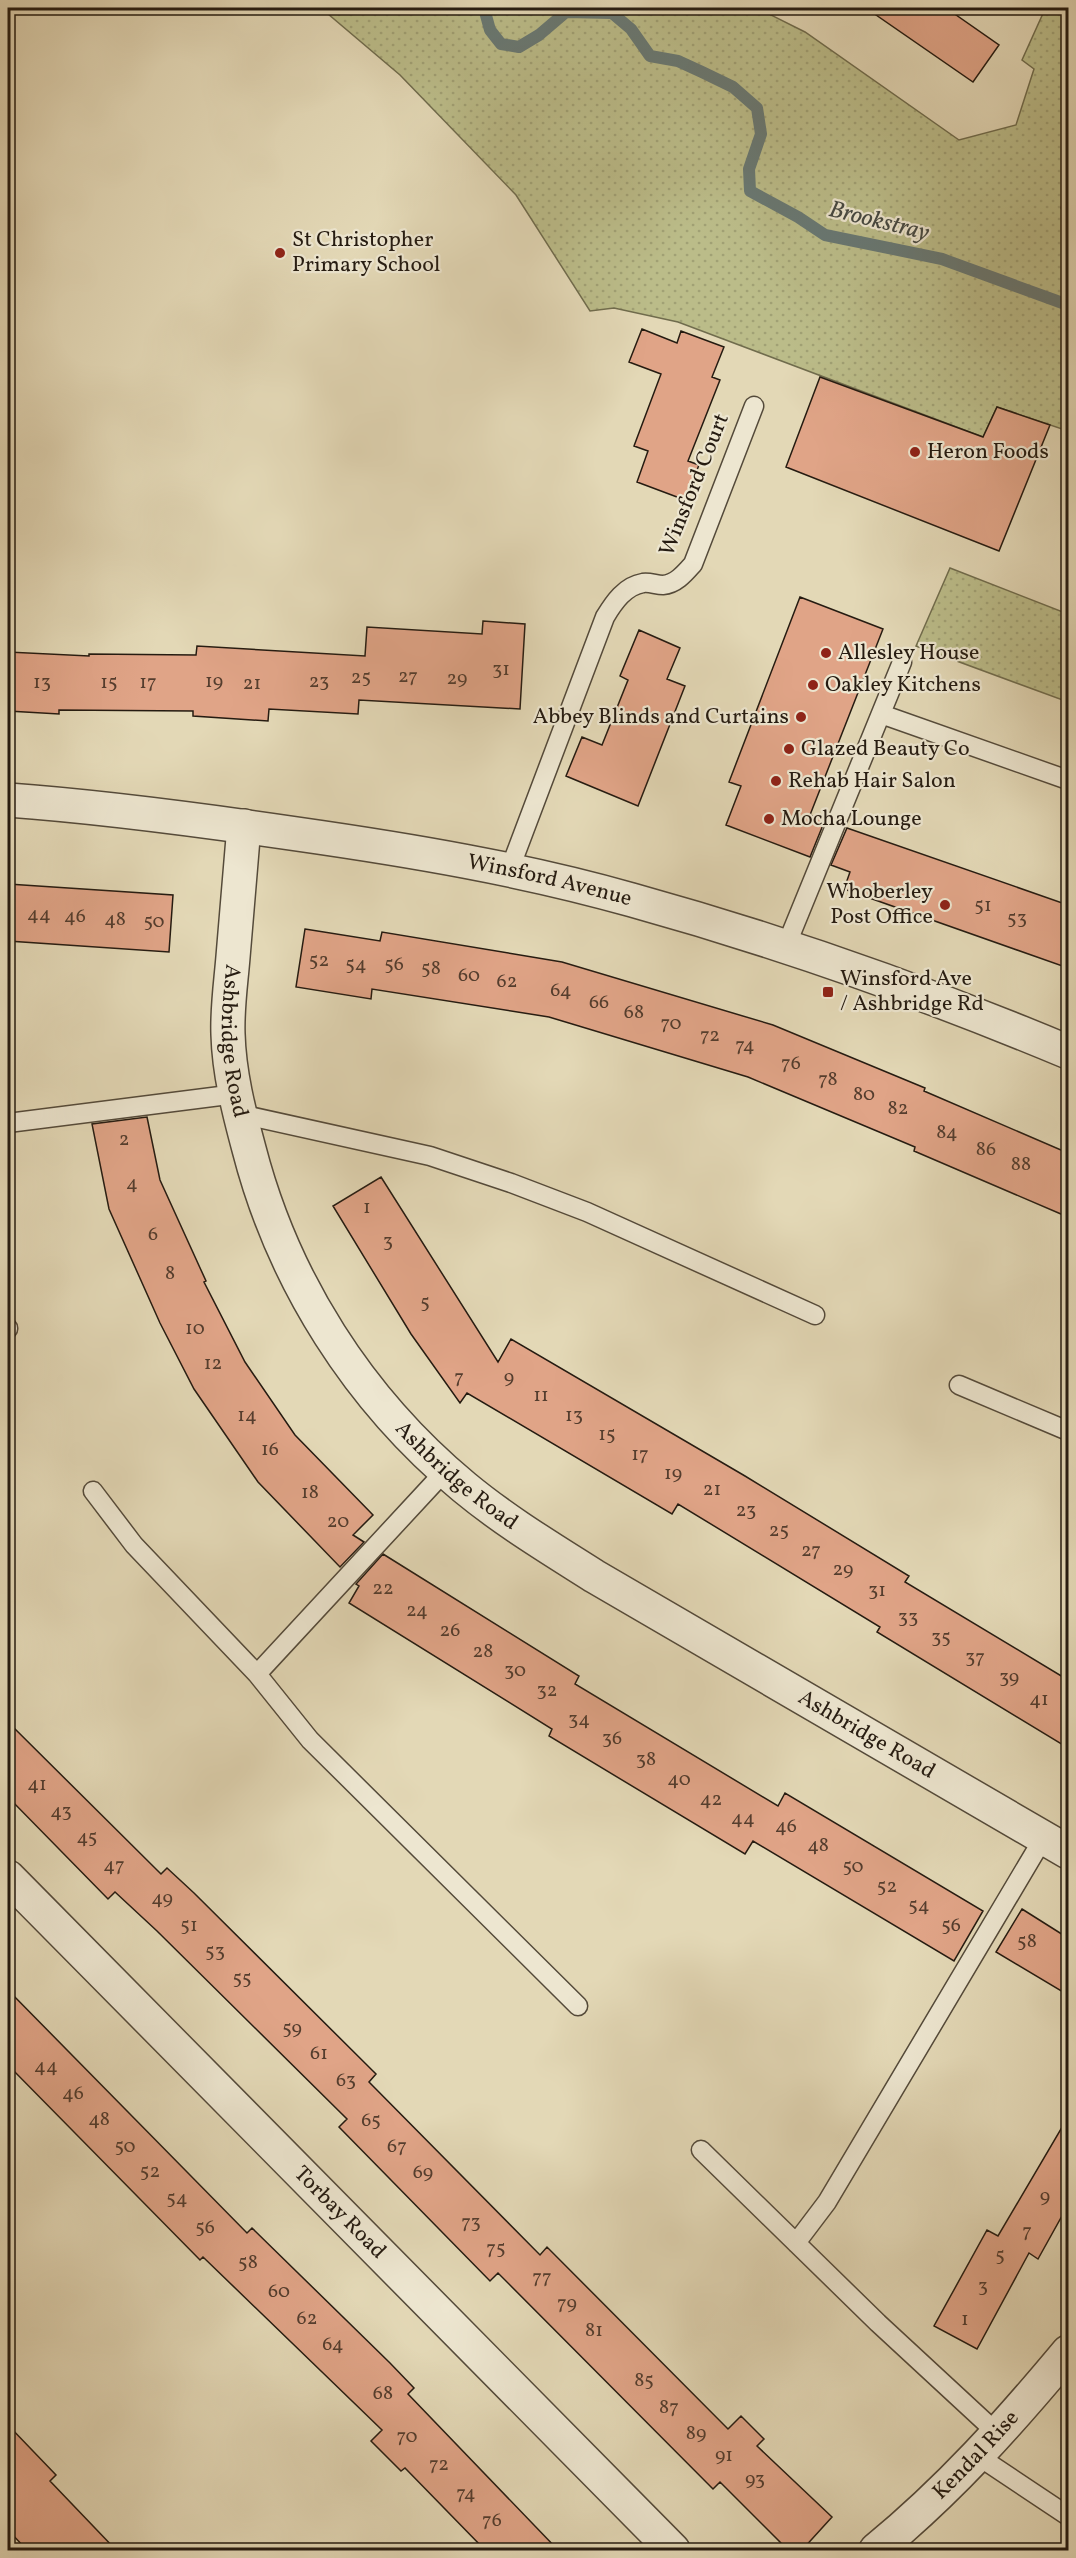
<svg xmlns="http://www.w3.org/2000/svg" width="1076" height="2558" font-family="Vollkorn,serif">
	<style>
		.green { fill: url(#green-dots); stroke: #706c4d; stroke-width: 1.5 }
		.lines { fill: none; stroke-linecap: round; stroke-linejoin: round }
		.stream { stroke: #697974; stroke-width: 12 }
		.building { fill: #e0a487; stroke: #251b11; stroke-width: 1.5 }
		.lane-casing { stroke: #544a3a; stroke-width: 21 }
		.street-casing { stroke: #544a3a; stroke-width: 36 }
		.lane { stroke: #ede6d0; stroke-width: 18 }
		.street { stroke: #ede6d0; stroke-width: 33 }
		.poi-dot { fill: #8f2418; stroke: #ede6d0; stroke-width: 2 }
		.labels { text-anchor: middle; dominant-baseline: central; stroke-width: 4.5; stroke-linejoin: round; paint-order: stroke }
		.number-label { font-size: 20px; fill: #543d2e }
		.poi-label { font-size: 22px; fill: #251b11; stroke: #ede6d0; text-anchor: start }
		.street-label { font-size: 22px; fill: #251b11; stroke: #ede6d0 }
		.water-label { font-size: 24px; font-style: italic; fill: #474a43; stroke: #ede6d0 }
	</style>
	<defs>
		<pattern id="green-dots" width="8" height="8" patternUnits="userSpaceOnUse" patternTransform="scale(1.5)"><rect width="8" height="8" fill="#bbbc89"/><path d="M2 2h.1M6 6h.1" fill="none" stroke="#a1a175" stroke-width="1.8" stroke-linecap="round"/></pattern>
	</defs>
	<rect width="100%" height="100%" fill="#e3d8b6"/>
	<filter id="stains"><feTurbulence type="fractalNoise" baseFrequency=".00333" numOctaves="4"/><feColorMatrix values="0 0 0 0 .2 0 0 0 0 .09 0 0 0 0 .02 0 0 0 .5 -.17"/></filter>
	<radialGradient id="worn" r=".72"><stop offset=".6" stop-color="#630" stop-opacity="0"/><stop offset="1" stop-color="#630" stop-opacity=".3"/></radialGradient>
	<!-- green -->
	<path class="green" d="M321,8H757L805,32L959,140L1016,125L1034,69L1022,60L1045,9L1068,8V184L1061,208L1068,210V431L997,407L983,437L678,322L614,308L590,311L516,195L400,75Z
		M950,568L1068,614V702L916,646Z"/>
	<g class="lines">
		<!-- stream -->
		<path class="stream" d="M484,8L490,30L501,44L519,47L539,35L566,12L612,13L631,29L650,56L678,61L702,72L733,87L757,108L761,134L749,169L750,191L798,217L825,235L942,259L1068,305"/>
	</g>
	<!-- building -->
	<path class="building" d="M866,8H946L999,45L973,82Z
		M642,329L677,343L681,331L724,347L712,377L720,380L688,461L699,465L685,500L637,482L648,451L634,446L661,374L629,362Z
		M820,377L983,437L997,407L1050,425L999,551L786,467Z
		M800,597L883,629L810,815L825,820L810,857L726,825L741,786L729,782Z
		M483,621L525,624L520,709L359,700L358,714L269,709L268,721L193,716V711L59,710V714L8,711V652L89,656V654L196,655L197,646L365,656L367,627L482,634Z
		M639,630L680,648L667,679L685,686L638,806L566,776L582,737L602,745L628,680L620,676Z
		M847,828L1068,905V968L844,889L850,872L831,865Z
		M8,884L173,895L169,952L8,941Z
		M305,929L380,941L382,932L562,962L773,1025L925,1088L924,1091L1068,1153V1217L914,1151L915,1147L748,1077L549,1017L372,989L371,999L296,987Z
		M147,1117L160,1180L206,1281L204,1282L245,1362L295,1435L373,1515L353,1535L364,1542L340,1567L258,1482L194,1389L160,1323L109,1209L92,1124Z
		M381,1177L498,1362L511,1339L745,1476L909,1576L905,1582L1068,1680V1748L877,1632L880,1627L678,1504L672,1514L467,1393L460,1403L411,1334L333,1206Z
		M383,1554L579,1676L575,1684L778,1806L785,1793L983,1911L954,1961L753,1841L745,1854L549,1736L552,1729L349,1603L359,1586L356,1584Z
		M8,1722L161,1874L167,1868L194,1893L376,2074L369,2082L540,2255L547,2247L728,2429L741,2416L764,2439L757,2446L832,2517L802,2550H788L720,2482L713,2489L498,2273L490,2281L339,2127L347,2119L157,1931L115,1892L108,1899L8,1797Z
		M1022,1909L1068,1938V1995L996,1952Z
		M8,1990L247,2233L252,2228L390,2363L414,2388L408,2394L558,2550H485L405,2468L401,2471L371,2441L382,2430L203,2257L200,2260L8,2065Z
		M1068,2117V2205L1038,2259L1029,2253L977,2349L934,2326L987,2230L998,2236Z
		M8,2425L56,2475L50,2481L116,2550H27L8,2530Z"/>
	<g class="lines">
		<!-- lane casing -->
		<g class="lane-casing">
			<path id="lane" d="M881,714L1068,780
				M509,871L605,617C614,602 625,586 643,583C650,582 656,585 663,585C676,584 685,573 693,564L754,406
				M786,946L902,662
				M240,1114L430,1156L511,1183L587,1212L815,1315
				M8,1123L236,1094
				M8,1328V1329
				M959,1385L1068,1431
				M446,1470L257,1674L310,1740L578,2006
				M93,1491L134,1545L257,1674
				M701,2150L878,2323L998,2434
				M796,2243L827,2202L1044,1837
				M978,2456L1068,2516"/>
		</g>
		<!-- street casing -->
		<g class="street-casing">
			<g id="street">
				<path id="s1" d="M8,800C105,807 201,820 297,834C409,850 523,869 632,900C780,941 927,993 1068,1052"/>
				<path id="s2" d="M244,826C240,870 237,913 233,957C231,982 227,1008 228,1034C229,1073 239,1112 249,1149C283,1281 359,1400 464,1487C505,1521 550,1548 594,1576L1068,1852"/>
				<path id="s3" d="M8,1877L673,2550"/>
				<path id="s4" d="M876,2550C949,2490 1008,2424 1068,2352"/>
			</g>
		</g>
		<!-- lane -->
		<use href="#lane" class="lane"/>
		<!-- street -->
		<use href="#street" class="street"/>
	</g>
	<!-- markers -->
	<g class="poi-dot">
		<circle cx="280" cy="253" r="6"/>
		<circle cx="915" cy="452" r="6"/>
		<circle cx="826" cy="653" r="6"/>
		<circle cx="813" cy="685" r="6"/>
		<circle cx="801" cy="717" r="6"/>
		<circle cx="789" cy="749" r="6"/>
		<circle cx="776" cy="781" r="6"/>
		<circle cx="769" cy="819" r="6"/>
		<circle cx="945" cy="905" r="6"/>
		<rect x="822" y="986" width="12" height="12" rx="3"/>
	</g>
	<g class="labels">
		<!-- number labels -->
		<g class="number-label">
			<text x="501" y="670">31</text>
			<text x="408" y="677">27</text>
			<text x="361" y="678">25</text>
			<text x="457" y="679">29</text>
			<text x="214" y="682">19</text>
			<text x="319" y="682">23</text>
			<text x="42" y="683">13</text>
			<text x="109" y="683">15</text>
			<text x="148" y="683">17</text>
			<text x="252" y="684">21</text>
			<text x="983" y="906">51</text>
			<text x="39" y="915">44</text>
			<text x="75" y="917">46</text>
			<text x="1017" y="919">53</text>
			<text x="115" y="920">48</text>
			<text x="154" y="922">50</text>
			<text x="319" y="961">52</text>
			<text x="356" y="965">54</text>
			<text x="394" y="965">56</text>
			<text x="431" y="969">58</text>
			<text x="469" y="976">60</text>
			<text x="507" y="982">62</text>
			<text x="561" y="991">64</text>
			<text x="599" y="1003">66</text>
			<text x="634" y="1013">68</text>
			<text x="671" y="1024">70</text>
			<text x="710" y="1036">72</text>
			<text x="745" y="1046">74</text>
			<text x="791" y="1064">76</text>
			<text x="828" y="1080">78</text>
			<text x="864" y="1095">80</text>
			<text x="898" y="1109">82</text>
			<text x="947" y="1133">84</text>
			<text x="124" y="1140">2</text>
			<text x="986" y="1150">86</text>
			<text x="1021" y="1165">88</text>
			<text x="132" y="1184">4</text>
			<text x="367" y="1208">1</text>
			<text x="153" y="1235">6</text>
			<text x="388" y="1242">3</text>
			<text x="170" y="1274">8</text>
			<text x="425" y="1303">5</text>
			<text x="195" y="1329">10</text>
			<text x="213" y="1364">12</text>
			<text x="459" y="1378">7</text>
			<text x="509" y="1378">9</text>
			<text x="541" y="1396">11</text>
			<text x="247" y="1416">14</text>
			<text x="574" y="1416">13</text>
			<text x="607" y="1435">15</text>
			<text x="270" y="1450">16</text>
			<text x="640" y="1455">17</text>
			<text x="673" y="1474">19</text>
			<text x="712" y="1490">21</text>
			<text x="310" y="1493">18</text>
			<text x="746" y="1511">23</text>
			<text x="338" y="1522">20</text>
			<text x="779" y="1531">25</text>
			<text x="811" y="1551">27</text>
			<text x="843" y="1570">29</text>
			<text x="383" y="1589">22</text>
			<text x="877" y="1591">31</text>
			<text x="417" y="1611">24</text>
			<text x="908" y="1618">33</text>
			<text x="450" y="1631">26</text>
			<text x="941" y="1638">35</text>
			<text x="483" y="1652">28</text>
			<text x="975" y="1658">37</text>
			<text x="515" y="1671">30</text>
			<text x="1009" y="1678">39</text>
			<text x="547" y="1691">32</text>
			<text x="1039" y="1700">41</text>
			<text x="579" y="1720">34</text>
			<text x="612" y="1739">36</text>
			<text x="646" y="1760">38</text>
			<text x="679" y="1780">40</text>
			<text x="37" y="1785">41</text>
			<text x="711" y="1800">42</text>
			<text x="61" y="1812">43</text>
			<text x="743" y="1819">44</text>
			<text x="786" y="1827">46</text>
			<text x="87" y="1838">45</text>
			<text x="818" y="1846">48</text>
			<text x="114" y="1866">47</text>
			<text x="853" y="1867">50</text>
			<text x="887" y="1887">52</text>
			<text x="162" y="1899">49</text>
			<text x="919" y="1906">54</text>
			<text x="189" y="1926">51</text>
			<text x="951" y="1926">56</text>
			<text x="1027" y="1942">58</text>
			<text x="215" y="1952">53</text>
			<text x="242" y="1979">55</text>
			<text x="292" y="2029">59</text>
			<text x="319" y="2054">61</text>
			<text x="46" y="2067">44</text>
			<text x="346" y="2081">63</text>
			<text x="73" y="2094">46</text>
			<text x="99" y="2120">48</text>
			<text x="371" y="2121">65</text>
			<text x="125" y="2147">50</text>
			<text x="397" y="2147">67</text>
			<text x="150" y="2172">52</text>
			<text x="423" y="2173">69</text>
			<text x="1045" y="2197">9</text>
			<text x="177" y="2199">54</text>
			<text x="471" y="2223">73</text>
			<text x="205" y="2228">56</text>
			<text x="1027" y="2232">7</text>
			<text x="496" y="2249">75</text>
			<text x="1000" y="2256">5</text>
			<text x="248" y="2263">58</text>
			<text x="542" y="2278">77</text>
			<text x="983" y="2287">3</text>
			<text x="279" y="2292">60</text>
			<text x="567" y="2304">79</text>
			<text x="307" y="2319">62</text>
			<text x="965" y="2320">1</text>
			<text x="594" y="2331">81</text>
			<text x="333" y="2345">64</text>
			<text x="644" y="2381">85</text>
			<text x="383" y="2394">68</text>
			<text x="669" y="2408">87</text>
			<text x="696" y="2434">89</text>
			<text x="407" y="2437">70</text>
			<text x="724" y="2456">91</text>
			<text x="439" y="2465">72</text>
			<text x="755" y="2480">93</text>
			<text x="466" y="2494">74</text>
			<text x="492" y="2521">76</text>
		</g>
		<!-- poi labels -->
		<g class="poi-label">
			<text x="292" y="240">St Christopher<tspan x="292" dy="25">Primary School</tspan></text>
			<text x="927" y="452">Heron Foods</text>
			<text x="838" y="653">Allesley House</text>
			<text x="825" y="685">Oakley Kitchens</text>
			<text x="789" y="717" text-anchor="end">Abbey Blinds and Curtains</text>
			<text x="801" y="749">Glazed Beauty Co</text>
			<text x="788" y="781">Rehab Hair Salon</text>
			<text x="781" y="819">Mocha Lounge</text>
			<text x="933" y="892" text-anchor="end">Whoberley<tspan x="933" dy="25">Post Office</tspan></text>
			<text x="840" y="979">Winsford Ave<tspan x="840" dy="25">/ Ashbridge Rd</tspan></text>
		</g>
		<!-- street labels -->
		<g class="street-label">
			<text transform="translate(695 485) rotate(-68)">Winsford Court</text>
			<text stroke="none"><textPath href="#s1" startOffset="548">Winsford Avenue</textPath></text>
			<text stroke="none"><textPath href="#s2" startOffset="216">Ashbridge Road</textPath></text>
			<text stroke="none"><textPath href="#s2" startOffset="720">Ashbridge Road</textPath></text>
			<text stroke="none"><textPath href="#s2" startOffset="1206">Ashbridge Road</textPath></text>
			<text stroke="none"><textPath href="#s3" startOffset="472">Torbay Road</textPath></text>
			<text stroke="none"><textPath href="#s4" startOffset="138">Kendal Rise</textPath></text>
		</g>
		<!-- water labels -->
		<g class="water-label">
			<text transform="translate(879 222) rotate(14)">Brookstray</text>
		</g>
	</g>
	<!-- margin -->
	<rect width="1076" height="2558" fill="none" stroke="#e3d8b6" stroke-width="30"/>
	<rect x="9" y="9" width="1058" height="2540" fill="none" stroke="#251b11" stroke-width="3"/>
	<rect x="15" y="15" width="1046" height="2528" fill="none" stroke="#251b11" stroke-width="1.5"/>
	<rect width="100%" height="100%" filter="url(#stains)"/>
	<rect width="100%" height="100%" fill="url(#worn)"/>
</svg>
